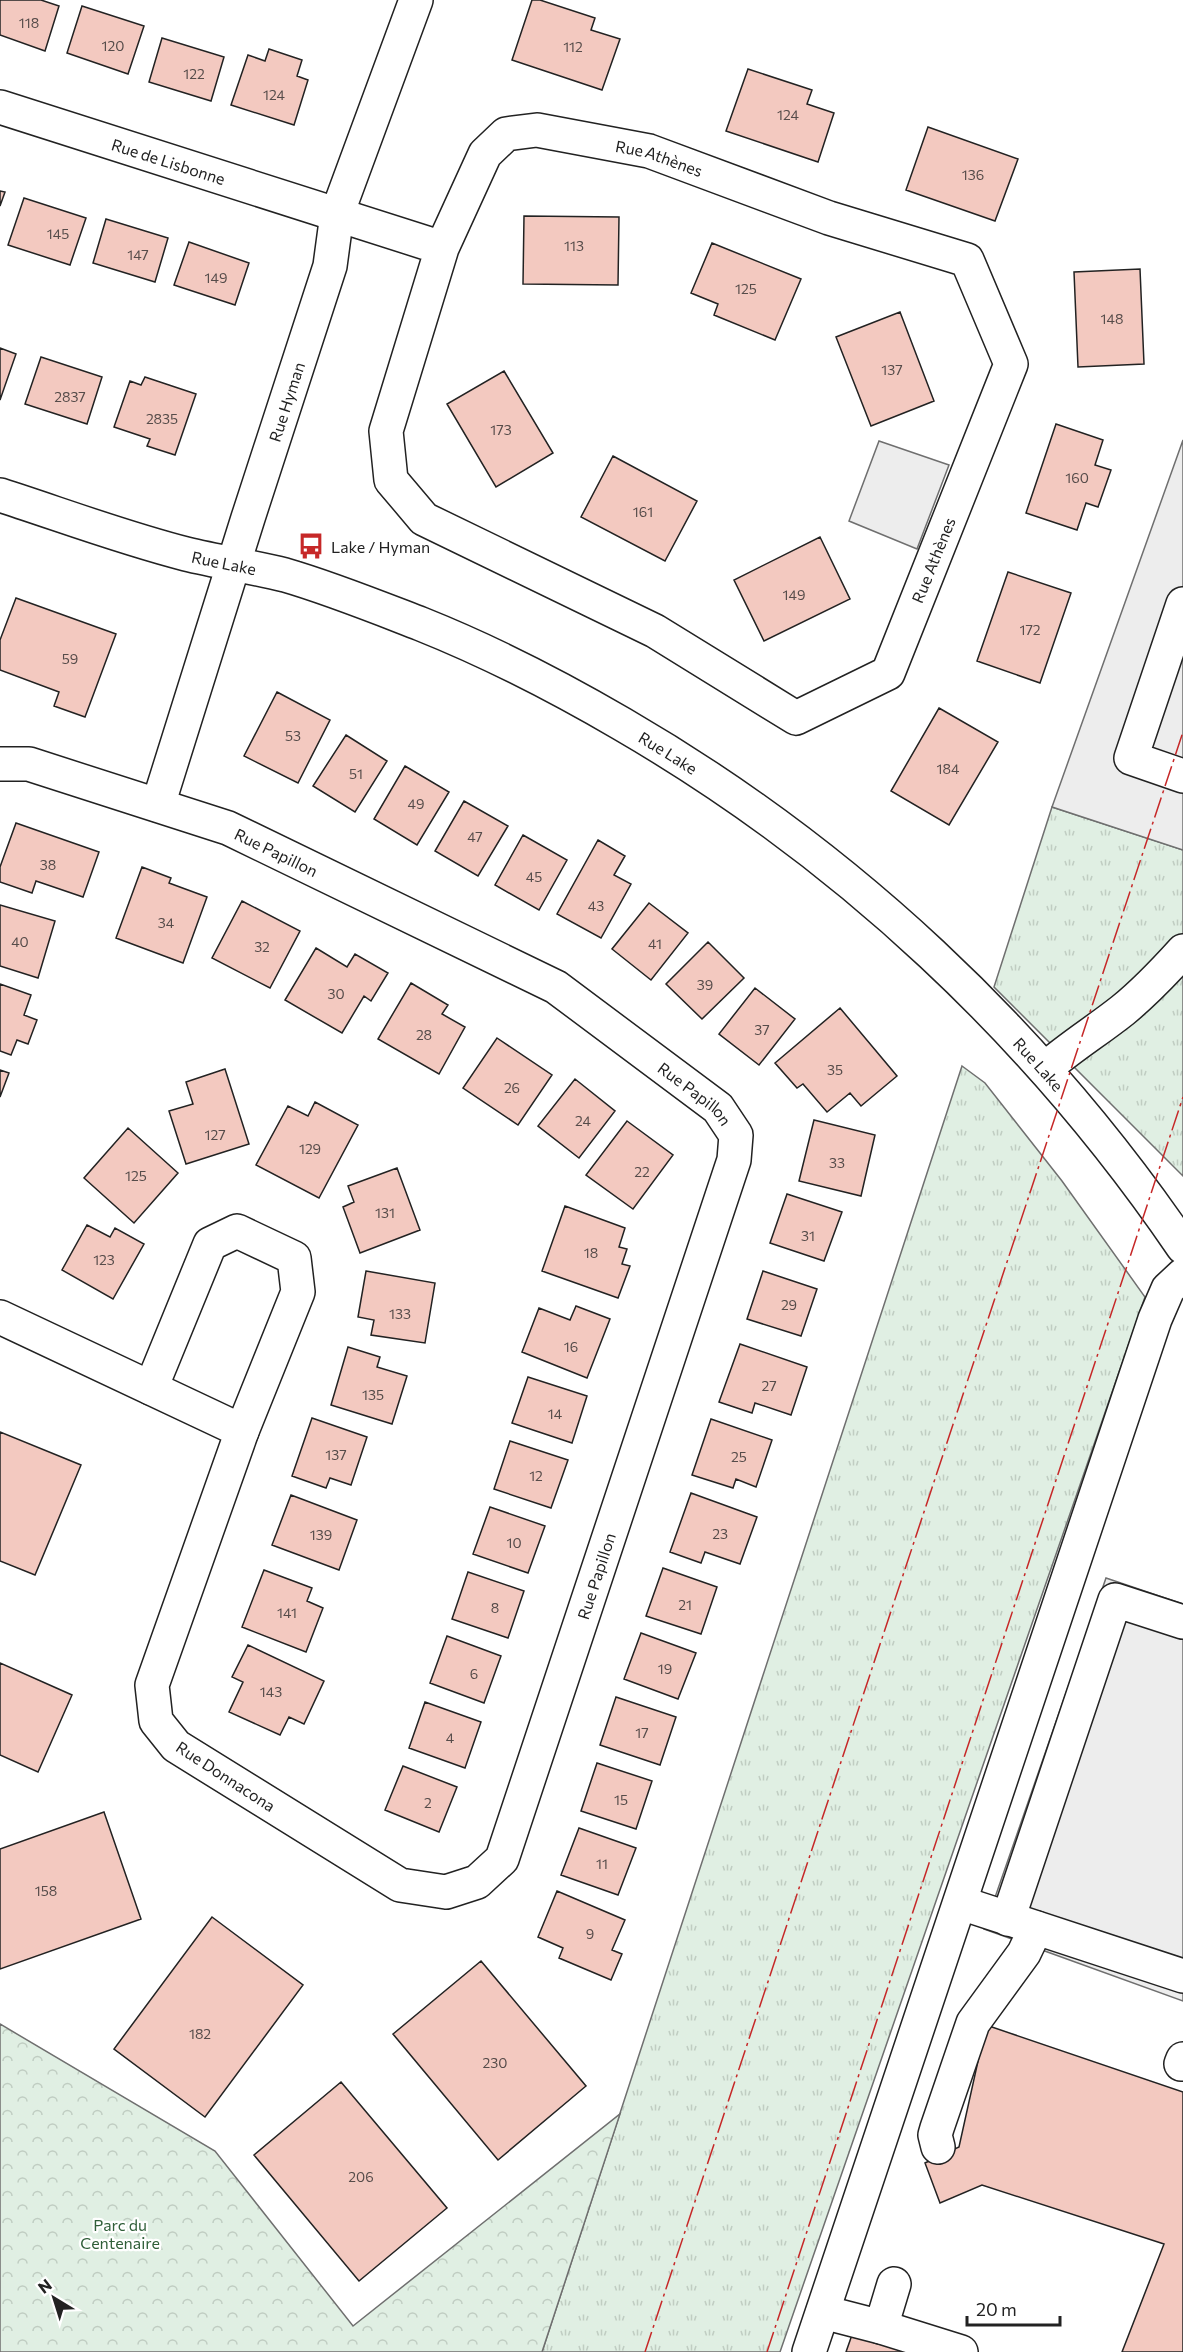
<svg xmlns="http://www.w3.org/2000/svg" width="1183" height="2352" font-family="Commissioner,sans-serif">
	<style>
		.grass { fill: url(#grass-tufts); stroke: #6f6f6f; stroke-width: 1.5 }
		.park { fill: url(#park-crowns); stroke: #6f6f6f; stroke-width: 1.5 }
		.parking { fill: #ededed; stroke: #6f6f6f; stroke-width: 1.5 }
		.building { fill: #f3c9c0; stroke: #222; stroke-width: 1.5 }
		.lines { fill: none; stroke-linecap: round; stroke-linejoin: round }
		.minor-casing { stroke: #222; stroke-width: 36 }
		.minor { stroke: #fff; stroke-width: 33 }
		.power { stroke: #c62828; stroke-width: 1.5; stroke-dasharray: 21 4.5 3 4.5; stroke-linecap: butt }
		.labels { text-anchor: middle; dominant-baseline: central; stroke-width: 4.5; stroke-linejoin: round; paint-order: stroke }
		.number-label { font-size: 14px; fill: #564c4a }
		.street-label { font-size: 16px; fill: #222; stroke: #fff }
		.poi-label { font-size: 16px; fill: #222; stroke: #fff; text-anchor: start }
		.park-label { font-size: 16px; fill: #2f5e38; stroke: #fff }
	</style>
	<defs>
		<pattern id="grass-tufts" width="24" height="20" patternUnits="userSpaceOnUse" patternTransform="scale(1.5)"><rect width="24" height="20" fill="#e0efe3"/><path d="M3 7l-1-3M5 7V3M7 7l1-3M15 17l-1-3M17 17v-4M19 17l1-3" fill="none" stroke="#c0cdc2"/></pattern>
		<pattern id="park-crowns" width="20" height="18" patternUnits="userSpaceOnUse" patternTransform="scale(1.5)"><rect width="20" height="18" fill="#e0efe3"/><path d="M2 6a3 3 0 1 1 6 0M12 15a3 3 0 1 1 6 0" fill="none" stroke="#c0cdc2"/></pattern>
	</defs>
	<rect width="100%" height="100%" fill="#fff"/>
	<!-- grass -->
	<path class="grass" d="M1052,807L1183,850V1176L994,987Z
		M962,1066L985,1083L1062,1181L1145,1297L780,2352H542Z"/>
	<!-- park -->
	<path class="park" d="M0,2024L215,2151L353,2326L620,2114L542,2352H0Z"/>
	<!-- parking -->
	<path class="parking" d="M1183,440V850L1052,807Z
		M879,441L949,465L917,549L849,521Z
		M1106,1578L1183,1604V2001L984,1929Z"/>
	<!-- building -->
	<path class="building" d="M0,0H41L59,6L45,51L0,35Z
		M532,0H540L595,18L591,30L620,39L602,90L512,60Z
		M82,6L144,26L128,74L67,53Z
		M162,38L224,57L211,101L149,82Z
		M269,49L302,60L297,76L308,80L294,125L231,105L248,55L265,61Z
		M748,69L812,90L807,104L834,113L818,162L726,131Z
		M928,127L1018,159L995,221L906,190Z
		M0,191L5,192L0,206Z
		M24,198L86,218L70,265L8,245Z
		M524,216L619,217L618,285L523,284Z
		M106,219L168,238L155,282L93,263Z
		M189,242L249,263L235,305L174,285Z
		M712,243L801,279L775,340L714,315L718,304L691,293Z
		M1140,269L1144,364L1078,367L1074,272Z
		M900,312L934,401L871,426L836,337Z
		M0,348L16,354L0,400Z
		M41,357L102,377L87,424L25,404Z
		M504,371L553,453L496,487L447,404Z
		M145,377L196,394L175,455L147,446L150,439L114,427L130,381L141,385Z
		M1056,424L1103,440L1095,465L1111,470L1098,507L1086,503L1077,530L1026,513Z
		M613,456L697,501L665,561L581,517Z
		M820,537L850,599L764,641L734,580Z
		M1008,572L1071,593L1040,683L977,661Z
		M16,598L116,634L85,717L54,706L59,692L0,670V640Z
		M277,692L330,720L298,783L244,756Z
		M939,708L998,742L949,825L891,791Z
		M346,735L387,761L355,812L313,786Z
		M405,766L449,792L417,845L374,819Z
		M464,801L508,826L478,876L435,851Z
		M16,823L99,852L83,897L36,881L32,893L0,882V867Z
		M523,835L567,860L539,910L495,885Z
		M598,840L625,856L614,875L631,884L601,938L557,914Z
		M142,867L171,878L169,883L207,897L183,963L116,938Z
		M242,901L300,931L270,988L212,958Z
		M649,903L688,933L651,980L612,949Z
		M0,905L55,921L38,978L0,966Z
		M708,942L744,978L702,1019L666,984Z
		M316,948L347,967L355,954L388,973L371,1001L364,996L342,1033L285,1000Z
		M411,983L448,1005L442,1014L465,1027L439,1074L378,1039Z
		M0,984L31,995L24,1015L37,1020L28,1044L17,1040L11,1055L0,1051Z
		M755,988L795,1019L759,1065L719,1034Z
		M840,1008L897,1076L861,1106L850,1093L827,1112L803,1084L797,1088L775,1063Z
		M497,1038L552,1075L518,1125L463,1088Z
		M225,1069L249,1144L186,1164L169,1111L193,1104L186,1082Z
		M0,1070L9,1073L0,1097Z
		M575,1079L615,1111L579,1158L538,1126Z
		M315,1102L358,1125L319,1198L256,1165L288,1106L308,1116Z
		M814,1120L875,1135L861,1196L799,1181Z
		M627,1121L673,1155L633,1209L586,1175Z
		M128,1128L178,1173L134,1223L84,1178Z
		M397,1168L420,1230L360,1253L343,1207L354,1202L348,1186Z
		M787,1194L842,1212L824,1261L770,1243Z
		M565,1206L625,1228L619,1247L627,1249L622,1264L630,1266L618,1298L542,1271Z
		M87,1225L110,1237L115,1228L144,1244L113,1299L62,1270Z
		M366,1271L435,1283L425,1343L371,1335L374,1320L358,1317Z
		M763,1271L817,1289L801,1336L747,1319Z
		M576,1306L610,1319L587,1378L522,1352L539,1308L570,1320Z
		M740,1344L807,1367L791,1415L755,1403L752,1413L719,1402Z
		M348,1347L380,1357L377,1367L407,1376L392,1424L331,1405Z
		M528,1377L587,1396L572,1443L512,1423Z
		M312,1418L367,1437L351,1485L330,1478L326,1488L292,1476Z
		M711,1419L772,1440L756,1487L736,1479L733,1488L692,1475Z
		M0,1432L81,1465L35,1575L0,1561Z
		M510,1441L568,1460L551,1508L494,1489Z
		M691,1493L757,1517L740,1564L705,1552L701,1563L670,1552Z
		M291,1495L357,1520L339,1570L272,1545Z
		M490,1507L545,1526L528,1573L473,1554Z
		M663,1568L717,1587L701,1634L646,1616Z
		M264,1570L312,1588L307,1601L323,1608L306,1652L242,1627Z
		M468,1572L524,1591L508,1638L452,1619Z
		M641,1633L696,1653L678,1699L624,1679Z
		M447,1636L501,1656L484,1703L430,1683Z
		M248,1645L324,1681L304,1724L289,1717L280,1735L229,1712L243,1682L232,1677Z
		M0,1663L72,1695L38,1772L0,1755Z
		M616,1697L676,1717L660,1765L600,1745Z
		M425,1702L481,1722L465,1768L409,1748Z
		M597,1763L652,1781L636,1829L581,1811Z
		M403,1766L457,1787L439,1832L385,1810Z
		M104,1812L141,1919L0,1969V1849Z
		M579,1828L636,1848L618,1895L561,1875Z
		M557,1891L625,1920L612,1950L622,1954L611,1980L559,1958L563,1948L538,1937Z
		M212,1917L303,1985L205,2117L114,2049Z
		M481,1961L586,2086L498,2160L393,2034Z
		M986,2025L1183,2092V2352H1122L1164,2244L982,2185L940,2203L925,2163L959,2147Z
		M341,2082L447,2208L359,2281L254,2155Z
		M853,2332L913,2352H846Z"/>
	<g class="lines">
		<!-- minor casing -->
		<g class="minor-casing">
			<g id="minor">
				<path id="s1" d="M0,107L442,248L485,154L506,134L537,130L649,151L829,218L967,260L1011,364L888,673L796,718L655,631L424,519L391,480L386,431L442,248"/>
				<path id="s2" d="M0,495C62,515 123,538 186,554C219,562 253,567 285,575C330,588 377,607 421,624C491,652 557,686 622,724C846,854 1037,1033 1183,1247"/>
				<path d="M1183,604L1131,758L1183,776"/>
				<path id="s3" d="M0,764H29L228,828L556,987L718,1108L736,1135L734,1160L502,1859L477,1882L446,1892L400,1885L176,1746L156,1721L152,1685L242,1431L0,1317"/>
				<path id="s4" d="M158,805L248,518L330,266L337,214L416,0"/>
				<path d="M1045,1069C1070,1047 1098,1030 1123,1010C1145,992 1164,972 1183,951"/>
				<path d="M151,1388L210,1244L237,1231L294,1258L298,1292L242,1431"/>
				<path d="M961,1903L1183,1976"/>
				<path d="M1008,1919L1115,1600L1183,1622"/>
				<path d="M1181,2064L1183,2059"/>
				<path d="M938,2147L935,2135L937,2128L973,2023L1024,1953L1036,1928"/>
				<path d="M823,2312L881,2327L961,2352"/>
				<path d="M881,2327L894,2284"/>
				<path d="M809,2352L1155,1319L1168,1289L1183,1275"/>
			</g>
		</g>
		<!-- minor -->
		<use href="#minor" class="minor"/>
		<!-- power -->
		<path class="power" d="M645,2352L1183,732
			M767,2352L1183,1097"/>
	</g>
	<!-- icons -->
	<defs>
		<g id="bus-bare" transform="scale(2.07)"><path d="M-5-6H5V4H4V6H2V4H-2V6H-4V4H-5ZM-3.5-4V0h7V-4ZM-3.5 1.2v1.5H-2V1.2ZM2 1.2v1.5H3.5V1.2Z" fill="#c62828" stroke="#fff" stroke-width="2.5" paint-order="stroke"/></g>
	</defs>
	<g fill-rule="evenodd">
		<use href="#bus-bare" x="311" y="546"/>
	</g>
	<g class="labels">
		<!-- number labels -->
		<g class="number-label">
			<text x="29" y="22">118</text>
			<text x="113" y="45">120</text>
			<text x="573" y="46">112</text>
			<text x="194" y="73">122</text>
			<text x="274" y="94">124</text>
			<text x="788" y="114">124</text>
			<text x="973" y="174">136</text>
			<text x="58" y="233">145</text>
			<text x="574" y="245">113</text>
			<text x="138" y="254">147</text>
			<text x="216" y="277">149</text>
			<text x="746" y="288">125</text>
			<text x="1112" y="318">148</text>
			<text x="892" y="369">137</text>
			<text x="70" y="396">2837</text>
			<text x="162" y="418">2835</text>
			<text x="501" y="429">173</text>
			<text x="1077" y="477">160</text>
			<text x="643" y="511">161</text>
			<text x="794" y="594">149</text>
			<text x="1030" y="629">172</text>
			<text x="70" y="658">59</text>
			<text x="293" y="735">53</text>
			<text x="948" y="768">184</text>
			<text x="356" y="773">51</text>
			<text x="416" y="803">49</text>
			<text x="475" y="836">47</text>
			<text x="48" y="864">38</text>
			<text x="534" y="876">45</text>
			<text x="596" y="905">43</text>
			<text x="166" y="922">34</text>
			<text x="20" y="941">40</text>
			<text x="655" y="943">41</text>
			<text x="262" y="946">32</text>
			<text x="705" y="984">39</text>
			<text x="336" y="993">30</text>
			<text x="762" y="1029">37</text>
			<text x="424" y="1034">28</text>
			<text x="835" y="1069">35</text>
			<text x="512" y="1087">26</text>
			<text x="583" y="1120">24</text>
			<text x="215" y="1134">127</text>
			<text x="310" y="1148">129</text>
			<text x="837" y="1162">33</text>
			<text x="642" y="1171">22</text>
			<text x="136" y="1175">125</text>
			<text x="385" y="1212">131</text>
			<text x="808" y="1235">31</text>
			<text x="591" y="1252">18</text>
			<text x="104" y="1259">123</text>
			<text x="789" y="1304">29</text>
			<text x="400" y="1313">133</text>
			<text x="571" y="1346">16</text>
			<text x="769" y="1385">27</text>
			<text x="373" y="1394">135</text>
			<text x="555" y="1413">14</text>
			<text x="336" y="1454">137</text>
			<text x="739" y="1456">25</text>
			<text x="536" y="1475">12</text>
			<text x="720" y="1533">23</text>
			<text x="321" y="1534">139</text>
			<text x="514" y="1542">10</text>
			<text x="685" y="1604">21</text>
			<text x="495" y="1607">8</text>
			<text x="287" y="1612">141</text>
			<text x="665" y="1668">19</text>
			<text x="474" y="1673">6</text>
			<text x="271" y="1691">143</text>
			<text x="642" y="1732">17</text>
			<text x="450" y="1737">4</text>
			<text x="621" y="1799">15</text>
			<text x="428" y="1802">2</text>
			<text x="602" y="1863">11</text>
			<text x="46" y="1890">158</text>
			<text x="590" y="1933">9</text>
			<text x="200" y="2033">182</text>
			<text x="495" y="2062">230</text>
			<text x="361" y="2176">206</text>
		</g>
		<!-- street labels -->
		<g class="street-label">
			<text stroke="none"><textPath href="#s1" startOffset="753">Rue Athènes</textPath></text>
			<text stroke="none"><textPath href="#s1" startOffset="177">Rue de Lisbonne</textPath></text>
			<text stroke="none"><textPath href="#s4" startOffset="423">Rue Hyman</textPath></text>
			<text transform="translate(933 560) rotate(-68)">Rue Athènes</text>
			<text stroke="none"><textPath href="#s2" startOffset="234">Rue Lake</textPath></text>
			<text stroke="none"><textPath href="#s2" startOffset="720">Rue Lake</textPath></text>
			<text stroke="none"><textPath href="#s3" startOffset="292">Rue Papillon</textPath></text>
			<text stroke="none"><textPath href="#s2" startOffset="1206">Rue Lake</textPath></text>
			<text stroke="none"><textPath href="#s3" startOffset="778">Rue Papillon</textPath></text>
			<text transform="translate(596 1576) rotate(-72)">Rue Papillon</text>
			<text transform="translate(226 1776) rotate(33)">Rue Donnacona</text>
		</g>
		<!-- poi labels -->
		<g class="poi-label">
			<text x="331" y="546">Lake / Hyman</text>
		</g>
		<!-- park labels -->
		<g class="park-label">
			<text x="120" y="2224">Parc du<tspan x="120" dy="18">Centenaire</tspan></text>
		</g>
	</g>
	<!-- north arrow -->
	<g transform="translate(54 2298) rotate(322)" stroke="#ffffff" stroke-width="4.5" paint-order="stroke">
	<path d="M0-4.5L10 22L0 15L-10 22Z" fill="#222222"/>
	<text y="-9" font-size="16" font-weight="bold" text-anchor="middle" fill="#222222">N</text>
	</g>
	<!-- scale -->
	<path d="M967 2316v9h93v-9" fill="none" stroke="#222222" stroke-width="3"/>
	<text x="976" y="2316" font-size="18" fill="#222222" stroke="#ffffff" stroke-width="4.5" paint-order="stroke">20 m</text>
</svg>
